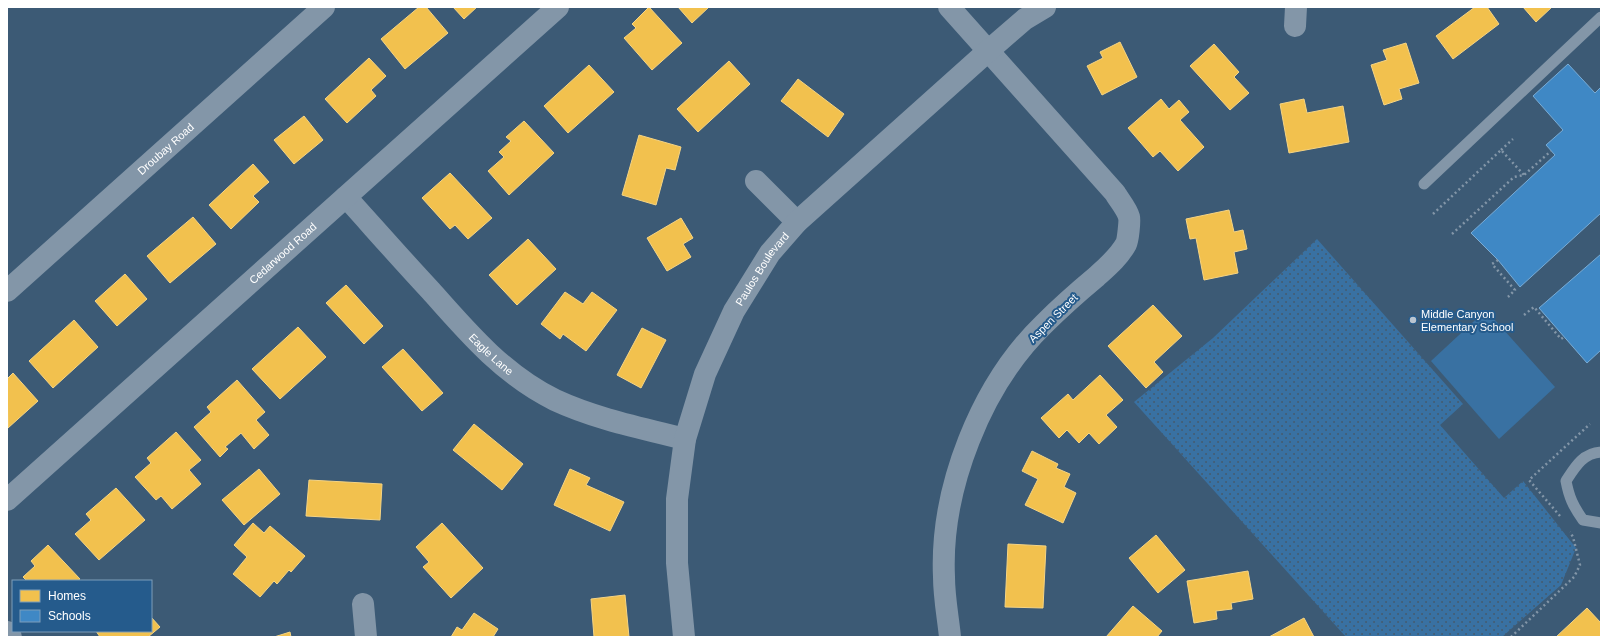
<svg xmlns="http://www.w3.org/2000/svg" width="1608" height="644" font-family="Helvetica,sans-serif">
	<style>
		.green { fill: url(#green-dots) }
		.pitch { fill: #3971a2 }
		.homes { fill: #f2c14e; stroke: #f6d483 }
		.schools { fill: #3f88c5; stroke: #79acd6 }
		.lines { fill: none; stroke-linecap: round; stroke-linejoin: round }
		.path { stroke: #8396a8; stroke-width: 2.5; stroke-dasharray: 2 3; stroke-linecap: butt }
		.service { stroke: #8396a8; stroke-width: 11 }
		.minor { stroke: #8396a8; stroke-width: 22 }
		.tertiary { stroke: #8396a8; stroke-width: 22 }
		.poi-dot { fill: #bbc5cf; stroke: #255b8c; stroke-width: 1.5 }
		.labels { text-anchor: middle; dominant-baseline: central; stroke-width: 4; stroke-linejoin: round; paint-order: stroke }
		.street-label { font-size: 11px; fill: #fff; stroke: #255b8c }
		.poi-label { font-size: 11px; fill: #fff; stroke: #255b8c; text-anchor: start }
	</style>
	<defs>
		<pattern id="green-dots" width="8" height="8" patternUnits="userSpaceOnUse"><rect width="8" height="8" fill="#3971a2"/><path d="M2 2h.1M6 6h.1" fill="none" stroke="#445b6e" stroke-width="1.8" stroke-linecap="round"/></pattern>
	</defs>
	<rect width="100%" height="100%" fill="#3c5a75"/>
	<!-- green -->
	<path class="green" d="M1317,239L1463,404L1440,425L1504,498L1523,481L1576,548L1561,585L1502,637H1346L1134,402L1213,338Z"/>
	<!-- pitch -->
	<path class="pitch" d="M1486,310L1555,387L1499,439L1431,361Z"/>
	<!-- homes -->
	<path class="homes" d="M419,7H426L448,33L405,69L381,39Z
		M453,7H477L464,19Z
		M649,7L682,43L652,70L624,38L636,28L632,24Z
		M678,7H709L692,23Z
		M1475,7H1487L1499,24L1453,59L1436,36Z
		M1523,7H1552L1536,22Z
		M1120,42L1137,77L1102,95L1087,66L1103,58L1100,52Z
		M1406,43L1419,83L1399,89L1402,99L1384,105L1371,65L1387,60L1383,50Z
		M1214,44L1239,72L1234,77L1249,93L1230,110L1190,66Z
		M369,58L386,76L371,90L376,96L347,123L325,99Z
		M729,61L750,84L698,132L677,109Z
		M589,65L614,92L568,133L544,106Z
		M798,79L844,114L828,137L781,101Z
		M1161,99L1169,109L1179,100L1189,112L1180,120L1204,147L1178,171L1160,151L1153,157L1128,128Z
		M1304,99L1307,113L1343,106L1349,142L1289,153L1280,104Z
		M304,116L323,140L294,164L274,140Z
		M524,121L554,153L509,195L488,171L504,157L499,152L511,141L506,137Z
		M639,135L681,147L675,170L666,168L656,205L622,195Z
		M253,164L269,182L253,196L259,202L231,229L209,205Z
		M450,173L492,218L468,239L455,225L450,229L422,198Z
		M1229,210L1234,232L1243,230L1247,249L1234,252L1238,273L1204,280L1196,238L1190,239L1186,219Z
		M193,217L216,244L170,283L147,256Z
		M681,218L693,238L683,244L691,257L667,271L647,238Z
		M528,239L556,269L517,305L489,275Z
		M125,274L147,299L117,326L95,301Z
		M346,285L383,326L364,344L326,303Z
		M565,292L583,304L592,292L617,310L586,351L563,334L560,339L541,324Z
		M1153,305L1182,336L1154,362L1163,372L1146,388L1108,346Z
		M74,320L98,347L53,388L29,361Z
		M298,327L326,357L280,399L252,369Z
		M642,328L666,340L641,388L617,375Z
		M403,349L443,393L422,411L382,367Z
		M13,373L38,401L8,428L7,379Z
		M1100,375L1123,400L1106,415L1117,427L1099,444L1089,433L1079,443L1067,430L1059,438L1041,418L1068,394L1073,400Z
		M237,380L265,412L256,420L269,435L254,449L241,433L225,447L228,449L220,457L194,427L211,412L207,407Z
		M474,424L523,464L502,490L453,450Z
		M176,432L201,460L189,470L201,484L172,509L161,496L156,500L135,477L151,463L147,458Z
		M1032,451L1058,464L1056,468L1070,474L1064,487L1076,493L1063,523L1025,505L1038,479L1022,471Z
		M259,469L280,494L244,525L222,500Z
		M570,469L590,478L586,485L624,502L610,531L554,505Z
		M309,480L382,484L380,520L306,516Z
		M116,488L145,520L99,560L75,534L91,520L86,514Z
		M253,523L264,533L270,526L305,556L291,572L289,570L277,584L274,581L260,597L233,574L247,557L234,545Z
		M442,523L483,568L451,598L423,567L429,562L416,547Z
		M1156,535L1185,570L1158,593L1129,558Z
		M1008,544L1046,546L1043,608L1005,607Z
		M48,545L80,579L77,581H27L23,577L35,566L31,561Z
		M1248,571L1253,599L1231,603L1232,609L1216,611L1217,619L1194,623L1187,581Z
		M625,595L629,637H594L591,599Z
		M1133,606L1162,631L1157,637H1106Z
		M1587,608L1601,623V637H1556Z
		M474,613L498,629L493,637H451L457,627L462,630Z
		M151,617L160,627L148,637H100L96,631H151Z
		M1304,618L1314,637H1269Z
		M290,632L291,637H274Z"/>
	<!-- schools -->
	<path class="schools" d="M1568,64L1595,93L1601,87V213L1520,287L1498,260L1471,233L1555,155L1546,145L1563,130L1533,96Z
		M1601,254V350L1587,363L1539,308Z"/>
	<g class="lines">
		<!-- path -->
		<path class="path" d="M1501,150L1513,139
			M1433,214L1501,150L1524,175
			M1452,234L1514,177L1524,175L1551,151
			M1498,260L1492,264L1515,290L1508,297
			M1524,315L1534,307L1561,339L1564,337
			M1560,516L1529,480L1590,424
			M1511,637L1574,577L1580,565L1573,537L1570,532"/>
		<!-- service -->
		<path class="service" d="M1424,184L1601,17
			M1601,452C1583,453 1575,467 1566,481C1569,497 1573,506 1583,520L1601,523"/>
		<!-- minor -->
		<g class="minor">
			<path d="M949,7L1115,193C1119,200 1127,209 1129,217C1130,221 1128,240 1126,244C1119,257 1107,267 1096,277C1078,292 1060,308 1044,324C981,385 940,489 944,577C944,597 948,617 950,637"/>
			<path d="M1295,26L1296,7"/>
			<path d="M756,181L797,222"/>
			<path id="s1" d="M346,197C374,228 402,260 431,291C468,333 504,375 555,400C596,419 641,428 685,439"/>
			<path id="s2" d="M7,500L558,7"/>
			<path d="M363,604L366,637"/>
			<path d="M7,632L11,637"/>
			<path id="s3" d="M684,637L677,563V499L685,439L705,374L734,311L770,253L797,222L988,51L1025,19L1045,7"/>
		</g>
		<!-- tertiary -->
		<path class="tertiary" id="s4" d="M7,291L324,7"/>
	</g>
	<!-- markers -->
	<circle class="poi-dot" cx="1413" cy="320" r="4"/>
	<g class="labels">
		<!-- street labels -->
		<g class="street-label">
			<text stroke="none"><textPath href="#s4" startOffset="213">Droubay Road</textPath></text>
			<text stroke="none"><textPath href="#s2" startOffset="370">Cedarwood Road</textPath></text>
			<text stroke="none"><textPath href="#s3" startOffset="387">Paulos Boulevard</textPath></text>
			<text transform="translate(1053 318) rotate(-45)">Aspen Street</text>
			<text stroke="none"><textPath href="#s1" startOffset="214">Eagle Lane</textPath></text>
		</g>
		<!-- poi labels -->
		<g class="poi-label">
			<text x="1421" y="314">Middle Canyon<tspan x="1421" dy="13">Elementary School</tspan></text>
		</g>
	</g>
	<!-- border -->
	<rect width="1608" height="644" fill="none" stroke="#ffffff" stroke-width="16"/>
	<!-- legend -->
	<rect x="12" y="580" width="140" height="52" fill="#255b8c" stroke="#7c9dba"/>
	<rect x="20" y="590" width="20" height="12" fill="#f2c14e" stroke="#7c9dba"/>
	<text x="48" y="600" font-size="12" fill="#ffffff">Homes</text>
	<rect x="20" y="610" width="20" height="12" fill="#3f88c5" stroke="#7c9dba"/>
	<text x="48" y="620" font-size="12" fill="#ffffff">Schools</text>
</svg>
